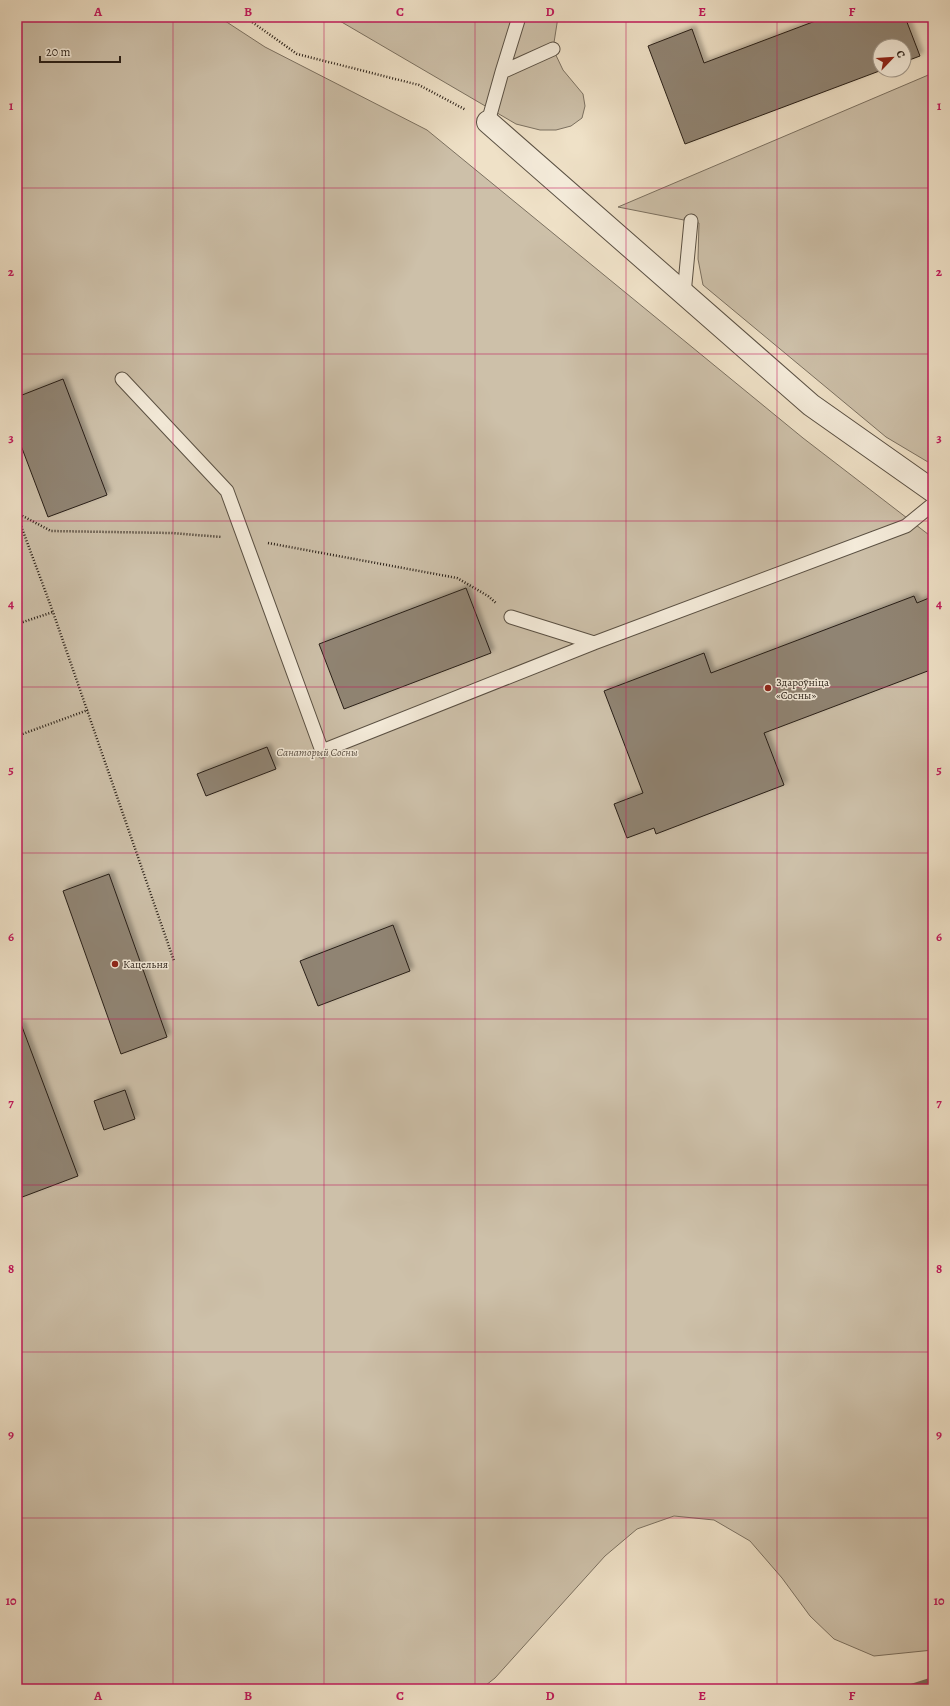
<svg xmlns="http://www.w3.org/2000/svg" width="950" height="1706" font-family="Alegreya,serif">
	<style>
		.green { fill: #cdc0a9; stroke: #7b7060 }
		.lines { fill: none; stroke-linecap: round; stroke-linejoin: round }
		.stream { stroke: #786c5d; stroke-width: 8 }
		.building { fill: #908473; stroke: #291f17; filter: url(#shadow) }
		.lane-casing { stroke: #5a5043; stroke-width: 15 }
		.street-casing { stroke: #5a5043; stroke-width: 24 }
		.path { stroke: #291f17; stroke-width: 2.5; stroke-dasharray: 1 2; stroke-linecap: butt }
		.lane { stroke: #f5ecdb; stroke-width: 13 }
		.street { stroke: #f5ecdb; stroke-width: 22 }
		.grid { fill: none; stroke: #c2185b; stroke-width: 1; stroke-opacity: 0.55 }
		.poi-dot { fill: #8f2418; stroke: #f5ecdb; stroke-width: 1.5 }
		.labels { text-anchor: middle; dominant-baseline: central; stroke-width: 3; stroke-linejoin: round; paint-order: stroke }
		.poi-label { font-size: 11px; fill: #291f17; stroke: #f5ecdb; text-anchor: start }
		.park-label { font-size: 11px; font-style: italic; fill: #5a4f43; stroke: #f5ecdb }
		.neatline { fill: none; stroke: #c2185b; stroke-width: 1.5 }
		.grid-label { font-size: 13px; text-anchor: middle; font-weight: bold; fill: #c2185b }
	</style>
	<defs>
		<filter id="shadow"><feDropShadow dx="3.5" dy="-3.5" stdDeviation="2" flood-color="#0004"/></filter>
	</defs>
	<rect width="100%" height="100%" fill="#efe1c7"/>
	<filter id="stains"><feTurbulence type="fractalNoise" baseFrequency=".005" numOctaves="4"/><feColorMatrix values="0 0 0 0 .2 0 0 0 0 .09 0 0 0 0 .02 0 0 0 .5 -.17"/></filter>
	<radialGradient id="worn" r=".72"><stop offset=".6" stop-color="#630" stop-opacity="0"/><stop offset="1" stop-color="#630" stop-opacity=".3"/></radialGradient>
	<!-- green -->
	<path class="green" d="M17,17H219L265,47L427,130L803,438L933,538V1650L874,1656L834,1639L810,1616L782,1578L750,1541L714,1520L674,1516L637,1529L605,1556L495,1678L481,1689H17Z
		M333,17H558L553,49L563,70L583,94L585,106L582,118L571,126L556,130H540L516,124Z
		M933,73V465L886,437L703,285L698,259L699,223L618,207Z"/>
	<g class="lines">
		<!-- stream -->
		<path class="stream" d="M908,1689L933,1681"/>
	</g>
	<!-- building -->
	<path class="building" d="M826,17H905L920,56L904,62V46H880V70H882L685,144L648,46L692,29L704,63Z
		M63,379L107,495L48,517L17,435V397Z
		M466,588L491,653L344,709L319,644Z
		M914,596L917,603L929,598L933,608V669L764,733L784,785L656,834L654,828L627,838L614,804L643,793L604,691L704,653L711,673Z
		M267,747L276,769L206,796L197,774Z
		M109,874L167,1037L121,1054L63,891Z
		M393,925L410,971L318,1006L300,961Z
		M21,1024L78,1176L17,1199V1026Z
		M125,1090L135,1119L104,1130L94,1101Z"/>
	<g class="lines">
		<!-- lane casing -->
		<g class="lane-casing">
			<path id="lane" d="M502,72L519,17
				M488,122L502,72L553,49
				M684,294L691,221
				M122,379L227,491L322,751L594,643
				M511,617L594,643L906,526L933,504"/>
		</g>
		<!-- street casing -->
		<g class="street-casing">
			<path id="street" d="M488,122L811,405L933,491"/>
		</g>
		<!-- path -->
		<path class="path" d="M245,17L297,54L419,85L466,110
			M17,513L51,531L171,533L222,537
			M17,515L53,612L174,961
			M268,543L457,578L488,596L496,603
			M17,624L53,612
			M17,736L88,710"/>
		<!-- lane -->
		<use href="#lane" class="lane"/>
		<!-- street -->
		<use href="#street" class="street"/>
	</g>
	<!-- grid -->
	<path class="grid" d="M173,17V1689M324,17V1689M475,17V1689M626,17V1689M777,17V1689M17,188H933M17,354H933M17,521H933M17,687H933M17,853H933M17,1019H933M17,1185H933M17,1352H933M17,1518H933"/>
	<!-- markers -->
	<g class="poi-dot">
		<circle cx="768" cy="688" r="4"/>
		<circle cx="115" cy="964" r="4"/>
	</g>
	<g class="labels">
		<!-- poi labels -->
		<g class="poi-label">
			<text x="776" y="682">Здароўніца<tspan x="776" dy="13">«Сосны»</tspan></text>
			<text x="123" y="964">Кацельня</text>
		</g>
		<!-- park labels -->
		<g class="park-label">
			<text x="317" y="752">Санаторый Сосны</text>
		</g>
	</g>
	<!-- margin -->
	<rect width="950" height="1706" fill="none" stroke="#efe1c7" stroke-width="44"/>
	<!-- north arrow -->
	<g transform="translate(892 58) rotate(65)"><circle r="19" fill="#f5ecdb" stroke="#a39a8d"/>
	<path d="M0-3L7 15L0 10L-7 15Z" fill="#8f2418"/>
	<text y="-6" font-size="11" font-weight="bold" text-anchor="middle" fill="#291f17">С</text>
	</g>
	<!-- scale -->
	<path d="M40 56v6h80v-6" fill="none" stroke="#291f17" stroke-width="2"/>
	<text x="46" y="56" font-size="12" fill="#291f17" stroke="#f5ecdb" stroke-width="3" paint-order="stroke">20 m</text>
	<rect x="22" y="22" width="906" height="1662" class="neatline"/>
	<g class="grid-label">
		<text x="98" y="16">A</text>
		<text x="248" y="16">B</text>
		<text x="400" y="16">C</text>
		<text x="550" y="16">D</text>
		<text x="702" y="16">E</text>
		<text x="852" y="16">F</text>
		<text x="11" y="110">1</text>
		<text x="939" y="110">1</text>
		<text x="11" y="276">2</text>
		<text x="939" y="276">2</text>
		<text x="11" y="442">3</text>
		<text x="939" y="442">3</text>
		<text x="11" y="608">4</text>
		<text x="939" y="608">4</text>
		<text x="11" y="774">5</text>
		<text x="939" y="774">5</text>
		<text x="11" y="941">6</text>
		<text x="939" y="941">6</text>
		<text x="11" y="1107">7</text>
		<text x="939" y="1107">7</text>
		<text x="11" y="1273">8</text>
		<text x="939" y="1273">8</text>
		<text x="11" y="1439">9</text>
		<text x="939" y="1439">9</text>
		<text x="11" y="1605">10</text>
		<text x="939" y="1605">10</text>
		<text x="98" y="1700">A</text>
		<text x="248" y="1700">B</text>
		<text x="400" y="1700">C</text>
		<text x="550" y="1700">D</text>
		<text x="702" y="1700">E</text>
		<text x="852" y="1700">F</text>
	</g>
	<rect width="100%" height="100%" filter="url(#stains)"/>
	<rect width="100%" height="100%" fill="url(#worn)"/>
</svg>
